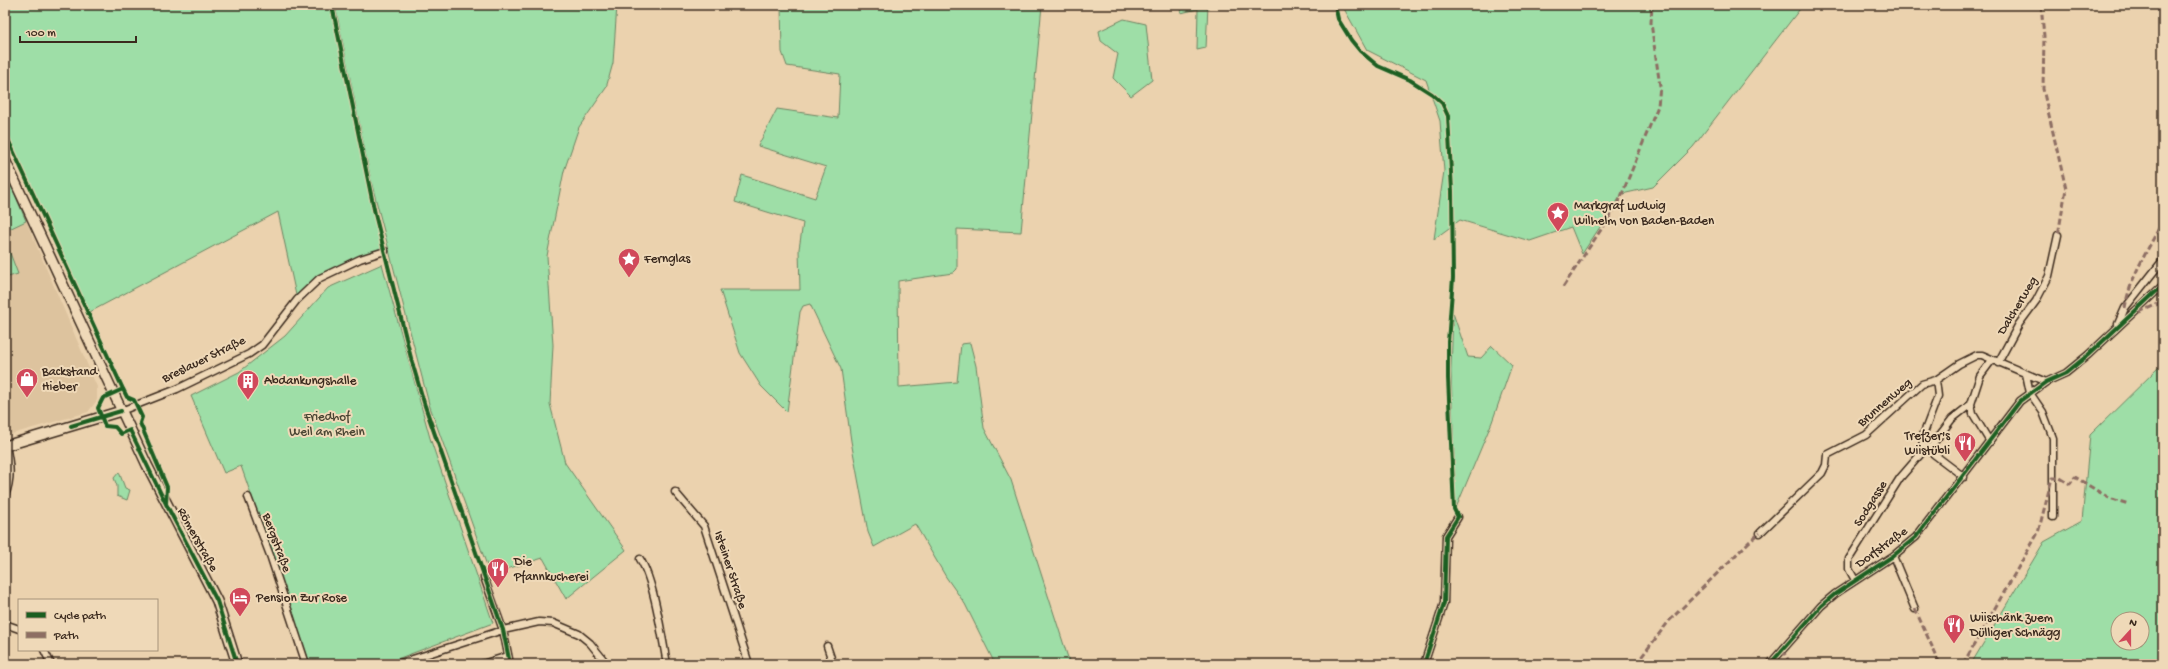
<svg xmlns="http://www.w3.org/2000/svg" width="2168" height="669" font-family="'Gochi Hand',sans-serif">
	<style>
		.built { fill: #ddc39e }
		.green { fill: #9edea7; stroke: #6c8462; fill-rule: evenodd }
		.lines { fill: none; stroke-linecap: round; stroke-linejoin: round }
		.street-casing { stroke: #3b2a1e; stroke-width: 9 }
		.secondary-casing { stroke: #3b2a1e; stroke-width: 12 }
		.street { stroke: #efd9b8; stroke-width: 6 }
		.secondary { stroke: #efd9b8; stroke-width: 9 }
		.quiet { stroke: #8d6e63; stroke-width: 3; stroke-dasharray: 6 3; stroke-linecap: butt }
		.cycleway-casing { stroke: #efd9b8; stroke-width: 6 }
		.cycleway { stroke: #1b5e20; stroke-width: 4 }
		.labels { text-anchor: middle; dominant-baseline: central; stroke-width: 4; stroke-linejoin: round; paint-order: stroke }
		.poi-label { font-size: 13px; fill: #3b2a1e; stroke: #efd9b8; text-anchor: start }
		.street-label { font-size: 13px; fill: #3b2a1e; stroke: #efd9b8 }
		.park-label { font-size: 13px; fill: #4a4533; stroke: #efd9b8 }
	</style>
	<rect width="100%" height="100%" fill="#ebd2ae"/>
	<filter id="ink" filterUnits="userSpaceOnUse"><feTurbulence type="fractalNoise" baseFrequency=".025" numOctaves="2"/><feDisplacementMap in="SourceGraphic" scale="8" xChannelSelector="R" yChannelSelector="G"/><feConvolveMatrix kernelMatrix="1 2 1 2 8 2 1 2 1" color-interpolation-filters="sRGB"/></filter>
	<g filter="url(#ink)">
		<!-- built -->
		<path class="built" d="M26,221L97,387V400L88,412L5,436V278L18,274L5,240V231Z"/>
		<!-- green -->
		<path class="green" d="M5,5H332L368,182L385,251L330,272L297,300L278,212L88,313L5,133Z
			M335,5H617L613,63L606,88L579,127L564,171L547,256L553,345L550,404L565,463L626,550L566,599L543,558L490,574L429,404L371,181Z
			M781,5H1042L1021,232L957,229V269L953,273L898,281L899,387L957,382L961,344L970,343L976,366L984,428L1011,480L1070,664H995L965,604L946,577L915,524L874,547L868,532L851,441L841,369L810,304L803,306L800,312L787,412L761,386L740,353L720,290H800L799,249L803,223L735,202L742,175L815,198L826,167L758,146L777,109L838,118L840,74L787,66L782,52Z
			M1182,5H1208L1206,48L1197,50L1198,9L1181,13Z
			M1342,5H1803L1693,147L1653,187L1622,194L1582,254L1571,227L1530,241L1460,220L1434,239L1444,171L1440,121L1426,80L1367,50Z
			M1124,19L1146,24L1152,80L1131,96L1113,78L1118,54L1101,41L1099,31Z
			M5,170L26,221L5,231Z
			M5,240L18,274L5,278Z
			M382,264L430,438L493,623L389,662L378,664H310L241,466L224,473L191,396L239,372L285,336L328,288Z
			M1453,313L1468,357L1481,358L1492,346L1512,365L1492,422L1456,508L1451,371Z
			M2163,363V664H1971L2044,542L2082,521L2090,435ZM2118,619H2142V643H2118Z
			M119,472L125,488L130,490L127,500L117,496V486L114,478Z"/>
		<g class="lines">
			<!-- street casing -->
			<g class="street-casing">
				<path id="street" d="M2118,324L2125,308L2163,260
					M1998,363L2019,324L2036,301L2049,276L2058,235
					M2026,374L2030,393L2043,412L2053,438V517
					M1971,404L1973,414L1990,442
					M121,411L177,389L249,354L262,345L297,300L320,278L360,259L385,251
					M1926,448L1923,445L1922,438L1938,396L1936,380
					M1927,449L1964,477
					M1929,449L1952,419L1971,404L1980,376L1992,360
					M675,492L704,526L749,664
					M5,496C12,478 10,464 6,446
					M248,497L271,558L306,664
					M1760,533L1822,473L1826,465L1827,455L1866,435L1922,384L1936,380L1959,364L1977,355H1982L2046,382
					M1893,556L1915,609
					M640,559C654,580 662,637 667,664
					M484,577L503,630L510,664
					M1855,580L1849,569V559L1900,478L1926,448
					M5,624L19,629
					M827,646L833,664
					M44,650L51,664
					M397,664L503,630L539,622L553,623L579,634L590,643L607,664
					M482,664L508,656
					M1424,664L1444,603L1446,536L1458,517
					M1770,664L1821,606L1835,594L1893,556L1916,537L2020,401L2046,382L2066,373L2088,355L2163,285"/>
			</g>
			<!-- secondary casing -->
			<g class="secondary-casing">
				<path id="secondary" d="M5,160L147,465L217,601L237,664
					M5,446L121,411"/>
			</g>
			<!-- street -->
			<use href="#street" class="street"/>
			<!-- secondary -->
			<use href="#secondary" class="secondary"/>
			<!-- quiet -->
			<path class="quiet" d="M2041,5L2044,36L2043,89L2066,189L2058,235
				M1563,287L1618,204L1658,106L1660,86L1651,23L1652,5
				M2125,308C2130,276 2149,249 2163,220
				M2139,312L2163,302
				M1915,609L1940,664
				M1782,650L1791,664
				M1636,664L1669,621L1749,542L1760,533
				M1963,664L2038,533L2052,478H2060L2070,484L2075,477L2109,498L2129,504"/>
			<!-- cycleway casing -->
			<g class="cycleway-casing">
				<path id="cycleway" d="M332,5L375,214L412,362L425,406L503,630L510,664
					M1335,5L1338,19L1351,40L1360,51L1378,66L1410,80L1432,94L1442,103L1448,116L1452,191L1453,278L1448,342V378L1454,509L1458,517L1446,536L1444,603L1424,664
					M5,133L123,389L127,397L134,400L142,417L140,423L167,487L166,504
					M123,389L103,398L98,408L105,426L115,427L121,434L130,430L166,504L217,601L237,664
					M71,426L121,411
					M1770,664L1821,606L1835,594L1893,556L1916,537L2020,401L2046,382L2066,373L2088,355L2163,285"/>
			</g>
			<!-- cycleway -->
			<use href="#cycleway" class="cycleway"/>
		</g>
	</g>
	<!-- icons -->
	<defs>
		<g id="sight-pin" transform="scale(1.15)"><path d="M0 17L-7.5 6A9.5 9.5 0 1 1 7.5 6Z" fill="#d1495b" stroke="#efd9b8"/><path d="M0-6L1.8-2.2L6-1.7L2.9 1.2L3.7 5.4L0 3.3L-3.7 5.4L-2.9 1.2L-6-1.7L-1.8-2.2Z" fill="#fff"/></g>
		<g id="shop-pin" transform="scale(1.15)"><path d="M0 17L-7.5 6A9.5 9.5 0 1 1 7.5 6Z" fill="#d1495b" stroke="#efd9b8"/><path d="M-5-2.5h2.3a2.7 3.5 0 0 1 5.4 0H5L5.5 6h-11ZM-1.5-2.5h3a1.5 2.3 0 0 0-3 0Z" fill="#fff"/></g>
		<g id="building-pin" transform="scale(1.15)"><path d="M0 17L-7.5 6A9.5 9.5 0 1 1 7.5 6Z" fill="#d1495b" stroke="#efd9b8"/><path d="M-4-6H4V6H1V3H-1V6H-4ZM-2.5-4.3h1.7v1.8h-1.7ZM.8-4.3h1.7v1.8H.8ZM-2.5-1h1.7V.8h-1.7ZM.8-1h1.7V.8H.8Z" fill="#fff"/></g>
		<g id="restaurant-pin" transform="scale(1.15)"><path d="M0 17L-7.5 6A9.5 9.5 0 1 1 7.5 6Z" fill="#d1495b" stroke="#efd9b8"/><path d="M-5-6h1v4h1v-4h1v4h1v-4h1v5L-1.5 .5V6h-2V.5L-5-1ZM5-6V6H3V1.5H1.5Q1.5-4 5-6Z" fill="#fff"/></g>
		<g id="hotel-pin" transform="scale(1.15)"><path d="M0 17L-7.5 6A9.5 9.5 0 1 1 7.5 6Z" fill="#d1495b" stroke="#efd9b8"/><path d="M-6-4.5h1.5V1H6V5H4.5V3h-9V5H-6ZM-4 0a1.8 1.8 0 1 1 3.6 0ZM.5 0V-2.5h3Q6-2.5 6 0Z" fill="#fff"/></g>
	</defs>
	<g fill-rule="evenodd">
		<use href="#sight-pin" x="1558" y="213"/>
		<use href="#sight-pin" x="629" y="259"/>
		<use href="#shop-pin" x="27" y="379"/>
		<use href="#building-pin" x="248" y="381"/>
		<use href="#restaurant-pin" x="1965" y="443"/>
		<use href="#restaurant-pin" x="498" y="569"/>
		<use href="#hotel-pin" x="240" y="598"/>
		<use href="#restaurant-pin" x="1954" y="625"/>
	</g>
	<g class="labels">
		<!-- poi labels -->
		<g class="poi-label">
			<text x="1574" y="206">Markgraf Ludwig<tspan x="1574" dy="15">Wilhelm von Baden-Baden</tspan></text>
			<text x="644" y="259">Fernglas</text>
			<text x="42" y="372">Backstand<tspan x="42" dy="15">Hieber</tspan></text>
			<text x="264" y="381">Abdankungshalle</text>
			<text x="1950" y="436" text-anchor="end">Trefzer's<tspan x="1950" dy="15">Wiistübli</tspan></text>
			<text x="514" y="562">Die<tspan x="514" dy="15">Pfannkucherei</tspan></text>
			<text x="256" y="598">Pension Zur Rose</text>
			<text x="1970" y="618">Wiischänk zuem<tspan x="1970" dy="15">Dülliger Schnägg</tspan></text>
		</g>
		<!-- street labels -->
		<g class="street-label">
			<text transform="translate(2018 306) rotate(-59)">Dalcherweg</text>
			<text transform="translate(204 360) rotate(-26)">Breslauer Straße</text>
			<text transform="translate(1885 403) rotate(-41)">Brunnenweg</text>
			<text transform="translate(1871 504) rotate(-58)">Sodgasse</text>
			<text transform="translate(197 540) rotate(61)">Römerstraße</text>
			<text transform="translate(276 543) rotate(70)">Bergstraße</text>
			<text transform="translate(1882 548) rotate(-36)">Dorfstraße</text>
			<text transform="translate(730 570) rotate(72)">Isteiner Straße</text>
		</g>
		<!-- park labels -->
		<g class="park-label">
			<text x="327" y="417">Friedhof<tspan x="327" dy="15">Weil am Rhein</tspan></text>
		</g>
	</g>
	<!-- margin -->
	<rect width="2168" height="669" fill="none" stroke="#efd9b8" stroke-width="20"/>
	<rect x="10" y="10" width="2148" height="649" fill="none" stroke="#3b2a1e" stroke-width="1.5" filter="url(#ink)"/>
	<!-- legend -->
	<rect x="18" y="599" width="140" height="52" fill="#efd9b8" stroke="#a7937a"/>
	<rect x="26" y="612" width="20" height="6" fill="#1b5e20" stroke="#a7937a"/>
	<text x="54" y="619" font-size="12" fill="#3b2a1e">Cycle path</text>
	<rect x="26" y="632" width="20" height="6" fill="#8d6e63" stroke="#a7937a"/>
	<text x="54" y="639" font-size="12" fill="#3b2a1e">Path</text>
	<!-- north arrow -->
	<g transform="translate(2130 631) rotate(21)"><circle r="19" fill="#efd9b8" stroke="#a7937a"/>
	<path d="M0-3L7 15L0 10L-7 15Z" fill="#d1495b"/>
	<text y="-6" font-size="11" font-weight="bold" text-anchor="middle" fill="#3b2a1e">N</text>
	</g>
	<!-- scale -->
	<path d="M20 36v6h116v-6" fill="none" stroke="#3b2a1e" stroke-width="2"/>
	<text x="26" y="36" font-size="12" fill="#3b2a1e" stroke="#efd9b8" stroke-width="3" paint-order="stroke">100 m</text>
</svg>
